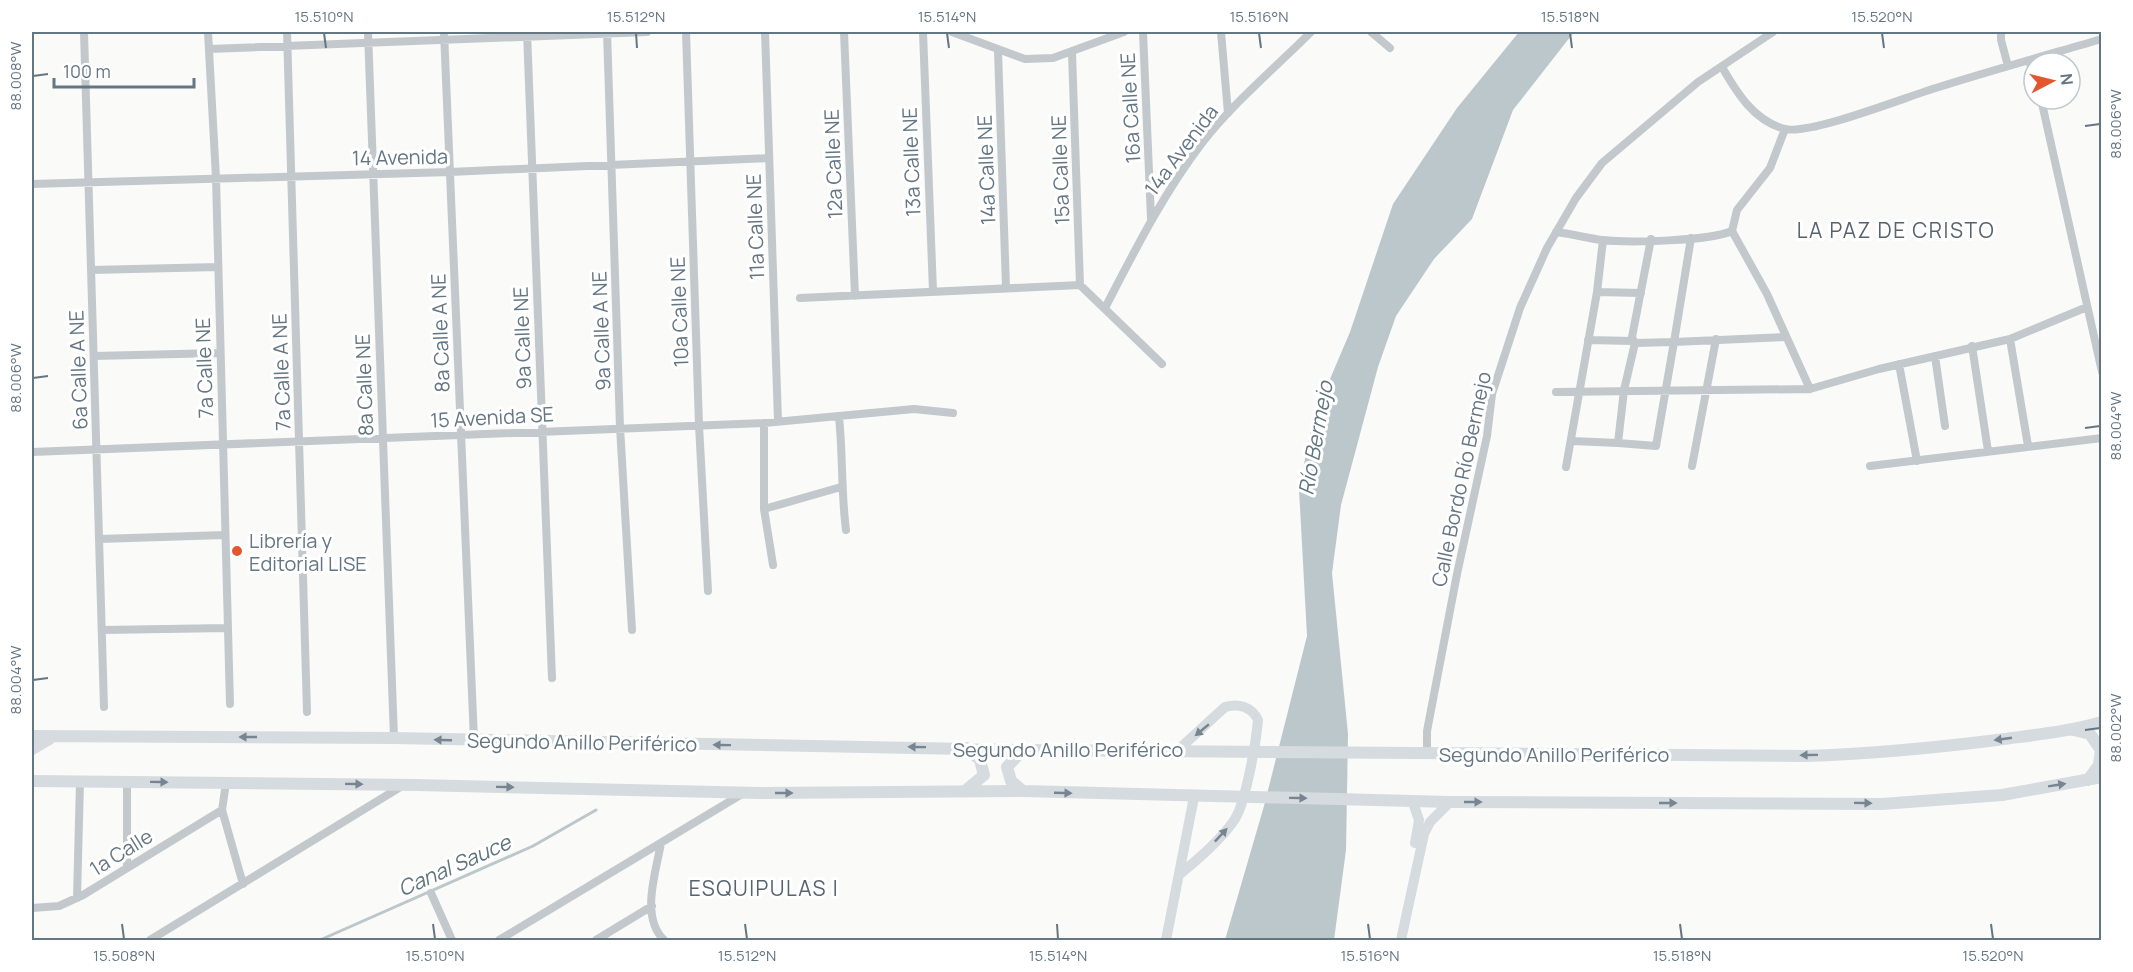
<svg xmlns="http://www.w3.org/2000/svg" width="2133" height="972" font-family="Manrope,sans-serif">
	<style>
		.water { fill: #bbc7cb }
		.lines { fill: none; stroke-linecap: round; stroke-linejoin: round }
		.stream { stroke: #bbc7cb; stroke-width: 3 }
		.street { stroke: #c3c8cc; stroke-width: 8 }
		.secondary { stroke: #d6dbdf; stroke-width: 10 }
		.primary { stroke: #d6dbdf; stroke-width: 12 }
		.oneway { fill: #768591 }
		.ticks { fill: none; stroke: #657683; stroke-width: 2 }
		.poi-dot { fill: #e4572e; stroke: #fff; stroke-width: 2 }
		.labels { text-anchor: middle; dominant-baseline: central; stroke-width: 6; stroke-linejoin: round; paint-order: stroke }
		.street-label { font-size: 20px; fill: #657683; stroke: #fff }
		.poi-label { font-size: 20px; fill: #657683; stroke: #fff; text-anchor: start }
		.neighbourhood-label { font-size: 21px; letter-spacing: 1.5px; fill: #57646e; stroke: #fff }
		.water-label { font-size: 21px; font-style: italic; fill: #60757c; stroke: #fff }
		.neatline { fill: none; stroke: #657683; stroke-width: 2 }
		.ticks-label { font-size: 15px; text-anchor: middle; fill: #657683 }
	</style>
	<rect width="100%" height="100%" fill="#fafaf8"/>
	<!-- water -->
	<path class="water" d="M1519,32H1574L1513,110L1472,219L1434,259L1396,316L1378,367L1341,505L1332,573L1348,734L1346,850L1334,940H1225L1264,806L1307,636L1299,489L1313,419L1350,332L1393,204L1457,108Z"/>
	<g class="lines">
		<!-- stream -->
		<path class="stream" d="M320,940L533,846L596,810"/>
		<!-- street -->
		<path class="street" d="M84,32L104,707
			M208,32L216,178L230,704
			M287,32L307,712
			M368,32L394,738
			M444,32L474,740
			M527,32L552,678
			M607,32L620,427L632,630
			M686,32L699,425L708,591
			M765,32L778,421
			M844,32L855,296
			M923,32L933,291
			M952,32L1025,59L1053,58L1124,32
			M1143,32L1151,219
			M1221,32L1228,113
			M1371,32L1390,48
			M2001,32V40L2008,66
			M209,49L647,32
			M998,51L1006,287
			M1072,53L1080,285
			M2029,60L2034,77
			M1722,67C1737,93 1754,121 1785,129C1812,135 1908,96 1939,87C1993,70 2047,55 2102,39
			M2041,99L2102,372
			M1785,129L1770,168L1737,210L1732,231L1767,294L1810,389
			M32,184L450,172L769,158
			M1556,232C1572,234 1587,238 1602,240C1629,243 1710,241 1732,231
			M1691,238L1674,342L1786,337
			M91,270L218,267
			M1597,292L1641,293
			M800,298L1080,285L1162,364
			M1105,308C1134,252 1163,194 1202,143C1234,102 1275,68 1311,32
			M2010,339L2028,446
			M1588,340L1633,341
			M1635,343L1624,390L1618,443L1656,446L1674,342L1635,343L1632,337L1651,239
			M1972,346L1988,451
			M94,356L220,353
			M1935,356L1945,426
			M1899,364L1917,461
			M1556,392L1810,389L1879,369L2010,339L2087,307
			M839,417C843,455 841,492 846,530
			M764,423V509L773,565
			M1572,441L1618,443
			M32,452L764,423L914,409L953,413
			M1692,466L1716,339
			M1870,466L2102,438
			M1566,467L1597,292L1603,240
			M764,509L841,487
			M99,539L225,535
			M102,630L228,628
			M1427,753V731L1457,574L1487,436L1492,394L1520,308L1547,248L1576,198L1602,163L1698,82L1773,32
			M226,783L222,810L243,884
			M661,843C656,872 640,917 664,940
			M127,867V782
			M431,893L452,940
			M77,898L80,782
			M32,908L59,906L83,895L222,810
			M150,940L402,786
			M499,940L742,794
			M596,940L652,906"/>
		<!-- secondary -->
		<path class="secondary" d="M1178,750L1225,707C1239,703 1252,707 1258,720C1256,743 1246,801 1235,819C1221,840 1198,859 1179,875
			M1412,800L1419,820L1415,843
			M1166,940L1194,797
			M1401,940L1424,834L1430,822L1450,802"/>
		<!-- primary -->
		<path class="primary" d="M2074,730L2090,734L2101,750L2099,765L2088,780
			M32,736L394,738L1023,750L1805,756C1869,754 1933,748 1997,740C2033,735 2067,732 2102,722
			M32,749L49,739
			M32,781L416,785L760,793L1023,791L1450,802L1882,804L2002,795L2102,777
			M965,791L984,775L980,760L967,748
			M1023,791L1011,781L1007,767L1023,750"/>
	</g>
	<!-- one-way arrows -->
	<defs><path id="oneway-solid" d="M-6-.8H1V-3.2L6.5 0L1 3.2V.8H-6Z" transform="scale(1.5)"/></defs>
	<g class="oneway">
		<use href="#oneway-solid" transform="translate(1202 730) rotate(140)"/>
		<use href="#oneway-solid" transform="translate(248 737) rotate(-180)"/>
		<use href="#oneway-solid" transform="translate(2003 739) rotate(172)"/>
		<use href="#oneway-solid" transform="translate(443 740) rotate(-178)"/>
		<use href="#oneway-solid" transform="translate(722 745) rotate(-179)"/>
		<use href="#oneway-solid" transform="translate(917 747) rotate(-179)"/>
		<use href="#oneway-solid" transform="translate(1809 755) rotate(179)"/>
		<use href="#oneway-solid" transform="translate(159 782) rotate(1)"/>
		<use href="#oneway-solid" transform="translate(354 784) rotate(1)"/>
		<use href="#oneway-solid" transform="translate(2057 785) rotate(-9)"/>
		<use href="#oneway-solid" transform="translate(505 787) rotate(1)"/>
		<use href="#oneway-solid" transform="translate(784 793)"/>
		<use href="#oneway-solid" transform="translate(1063 793) rotate(2)"/>
		<use href="#oneway-solid" transform="translate(1298 798) rotate(1)"/>
		<use href="#oneway-solid" transform="translate(1473 802)"/>
		<use href="#oneway-solid" transform="translate(1668 803)"/>
		<use href="#oneway-solid" transform="translate(1863 803) rotate(1)"/>
		<use href="#oneway-solid" transform="translate(1221 835) rotate(-47)"/>
	</g>
	<!-- ticks -->
	<path class="ticks" d="M324,33L326,48M636,33L637,48M947,33L949,48M1259,33L1261,48M1570,33L1572,48M1882,33L1884,48M33,76L48,74M2085,126L2100,124M33,378L48,376M2085,428L2100,426M33,680L48,678M2085,730L2100,728M122,924L124,939M433,924L435,939M745,924L747,939M1057,924L1058,939M1368,924L1370,939M1680,924L1682,939M1991,924L1993,939"/>
	<!-- markers -->
	<circle class="poi-dot" cx="237" cy="551" r="6"/>
	<g class="labels">
		<!-- street labels -->
		<g class="street-label">
			<text transform="translate(1130 108) rotate(-93)">16a Calle NE</text>
			<text transform="translate(1181 150) rotate(-53)">14a Avenida</text>
			<text transform="translate(400 157) rotate(-1)">14 Avenida</text>
			<text transform="translate(911 162) rotate(-92)">13a Calle NE</text>
			<text transform="translate(833 164) rotate(-92)">12a Calle NE</text>
			<text transform="translate(986 170) rotate(-92)">14a Calle NE</text>
			<text transform="translate(1060 170) rotate(-92)">15a Calle NE</text>
			<text transform="translate(755 227) rotate(-92)">11a Calle NE</text>
			<text transform="translate(679 312) rotate(-92)">10a Calle NE</text>
			<text transform="translate(601 331) rotate(-92)">9a Calle A NE</text>
			<text transform="translate(440 333) rotate(-92)">8a Calle A NE</text>
			<text transform="translate(522 338) rotate(-92)">9a Calle NE</text>
			<text transform="translate(204 368) rotate(-92)">7a Calle NE</text>
			<text transform="translate(78 370) rotate(-92)">6a Calle A NE</text>
			<text transform="translate(281 372) rotate(-92)">7a Calle A NE</text>
			<text transform="translate(364 385) rotate(-92)">8a Calle NE</text>
			<text transform="translate(492 417) rotate(-3)">15 Avenida SE</text>
			<text transform="translate(1461 479) rotate(-78)">Calle Bordo Río Bermejo</text>
			<text transform="translate(582 742) rotate(1)">Segundo Anillo Periférico</text>
			<text x="1068" y="749">Segundo Anillo Periférico</text>
			<text x="1554" y="754">Segundo Anillo Periférico</text>
			<text transform="translate(121 852) rotate(-32)">1a Calle</text>
		</g>
		<!-- poi labels -->
		<g class="poi-label">
			<text x="249" y="540">Librería y<tspan x="249" dy="23">Editorial LISE</tspan></text>
		</g>
		<!-- neighbourhood labels -->
		<g class="neighbourhood-label">
			<text x="1896" y="230">LA PAZ DE CRISTO</text>
			<text x="764" y="888">ESQUIPULAS I</text>
		</g>
		<!-- water labels -->
		<g class="water-label">
			<text transform="translate(1315 438) rotate(-80)">Río Bermejo</text>
			<text transform="translate(454 865) rotate(-24)">Canal Sauce</text>
		</g>
	</g>
	<!-- border -->
	<rect width="2133" height="972" fill="none" stroke="#ffffff" stroke-width="66"/>
	<!-- north arrow -->
	<g transform="translate(2052 81) rotate(83)"><circle r="28" fill="#ffffff" stroke="#c1c8cd" stroke-width="1.5"/>
	<path d="M0-4.5L10 22L0 15L-10 22Z" fill="#e4572e"/>
	<text y="-9" font-size="16" font-weight="bold" text-anchor="middle" fill="#657683">N</text>
	</g>
	<!-- scale -->
	<path d="M54 78v9h140v-9" fill="none" stroke="#657683" stroke-width="3"/>
	<text x="63" y="78" font-size="18" fill="#657683" stroke="#ffffff" stroke-width="4.5" paint-order="stroke">100 m</text>
	<rect x="33" y="33" width="2067" height="906" class="neatline"/>
	<g class="ticks-label">
		<text x="324" y="22">15.510°N</text>
		<text x="636" y="22">15.512°N</text>
		<text x="947" y="22">15.514°N</text>
		<text x="1259" y="22">15.516°N</text>
		<text x="1570" y="22">15.518°N</text>
		<text x="1882" y="22">15.520°N</text>
		<text transform="translate(16 76) rotate(-90)" y="5">88.008°W</text>
		<text transform="translate(2116 124) rotate(-90)" y="5">88.006°W</text>
		<text transform="translate(16 378) rotate(-90)" y="5">88.006°W</text>
		<text transform="translate(2116 426) rotate(-90)" y="5">88.004°W</text>
		<text transform="translate(16 680) rotate(-90)" y="5">88.004°W</text>
		<text transform="translate(2116 728) rotate(-90)" y="5">88.002°W</text>
		<text x="124" y="961">15.508°N</text>
		<text x="435" y="961">15.510°N</text>
		<text x="747" y="961">15.512°N</text>
		<text x="1058" y="961">15.514°N</text>
		<text x="1370" y="961">15.516°N</text>
		<text x="1682" y="961">15.518°N</text>
		<text x="1993" y="961">15.520°N</text>
	</g>
</svg>
